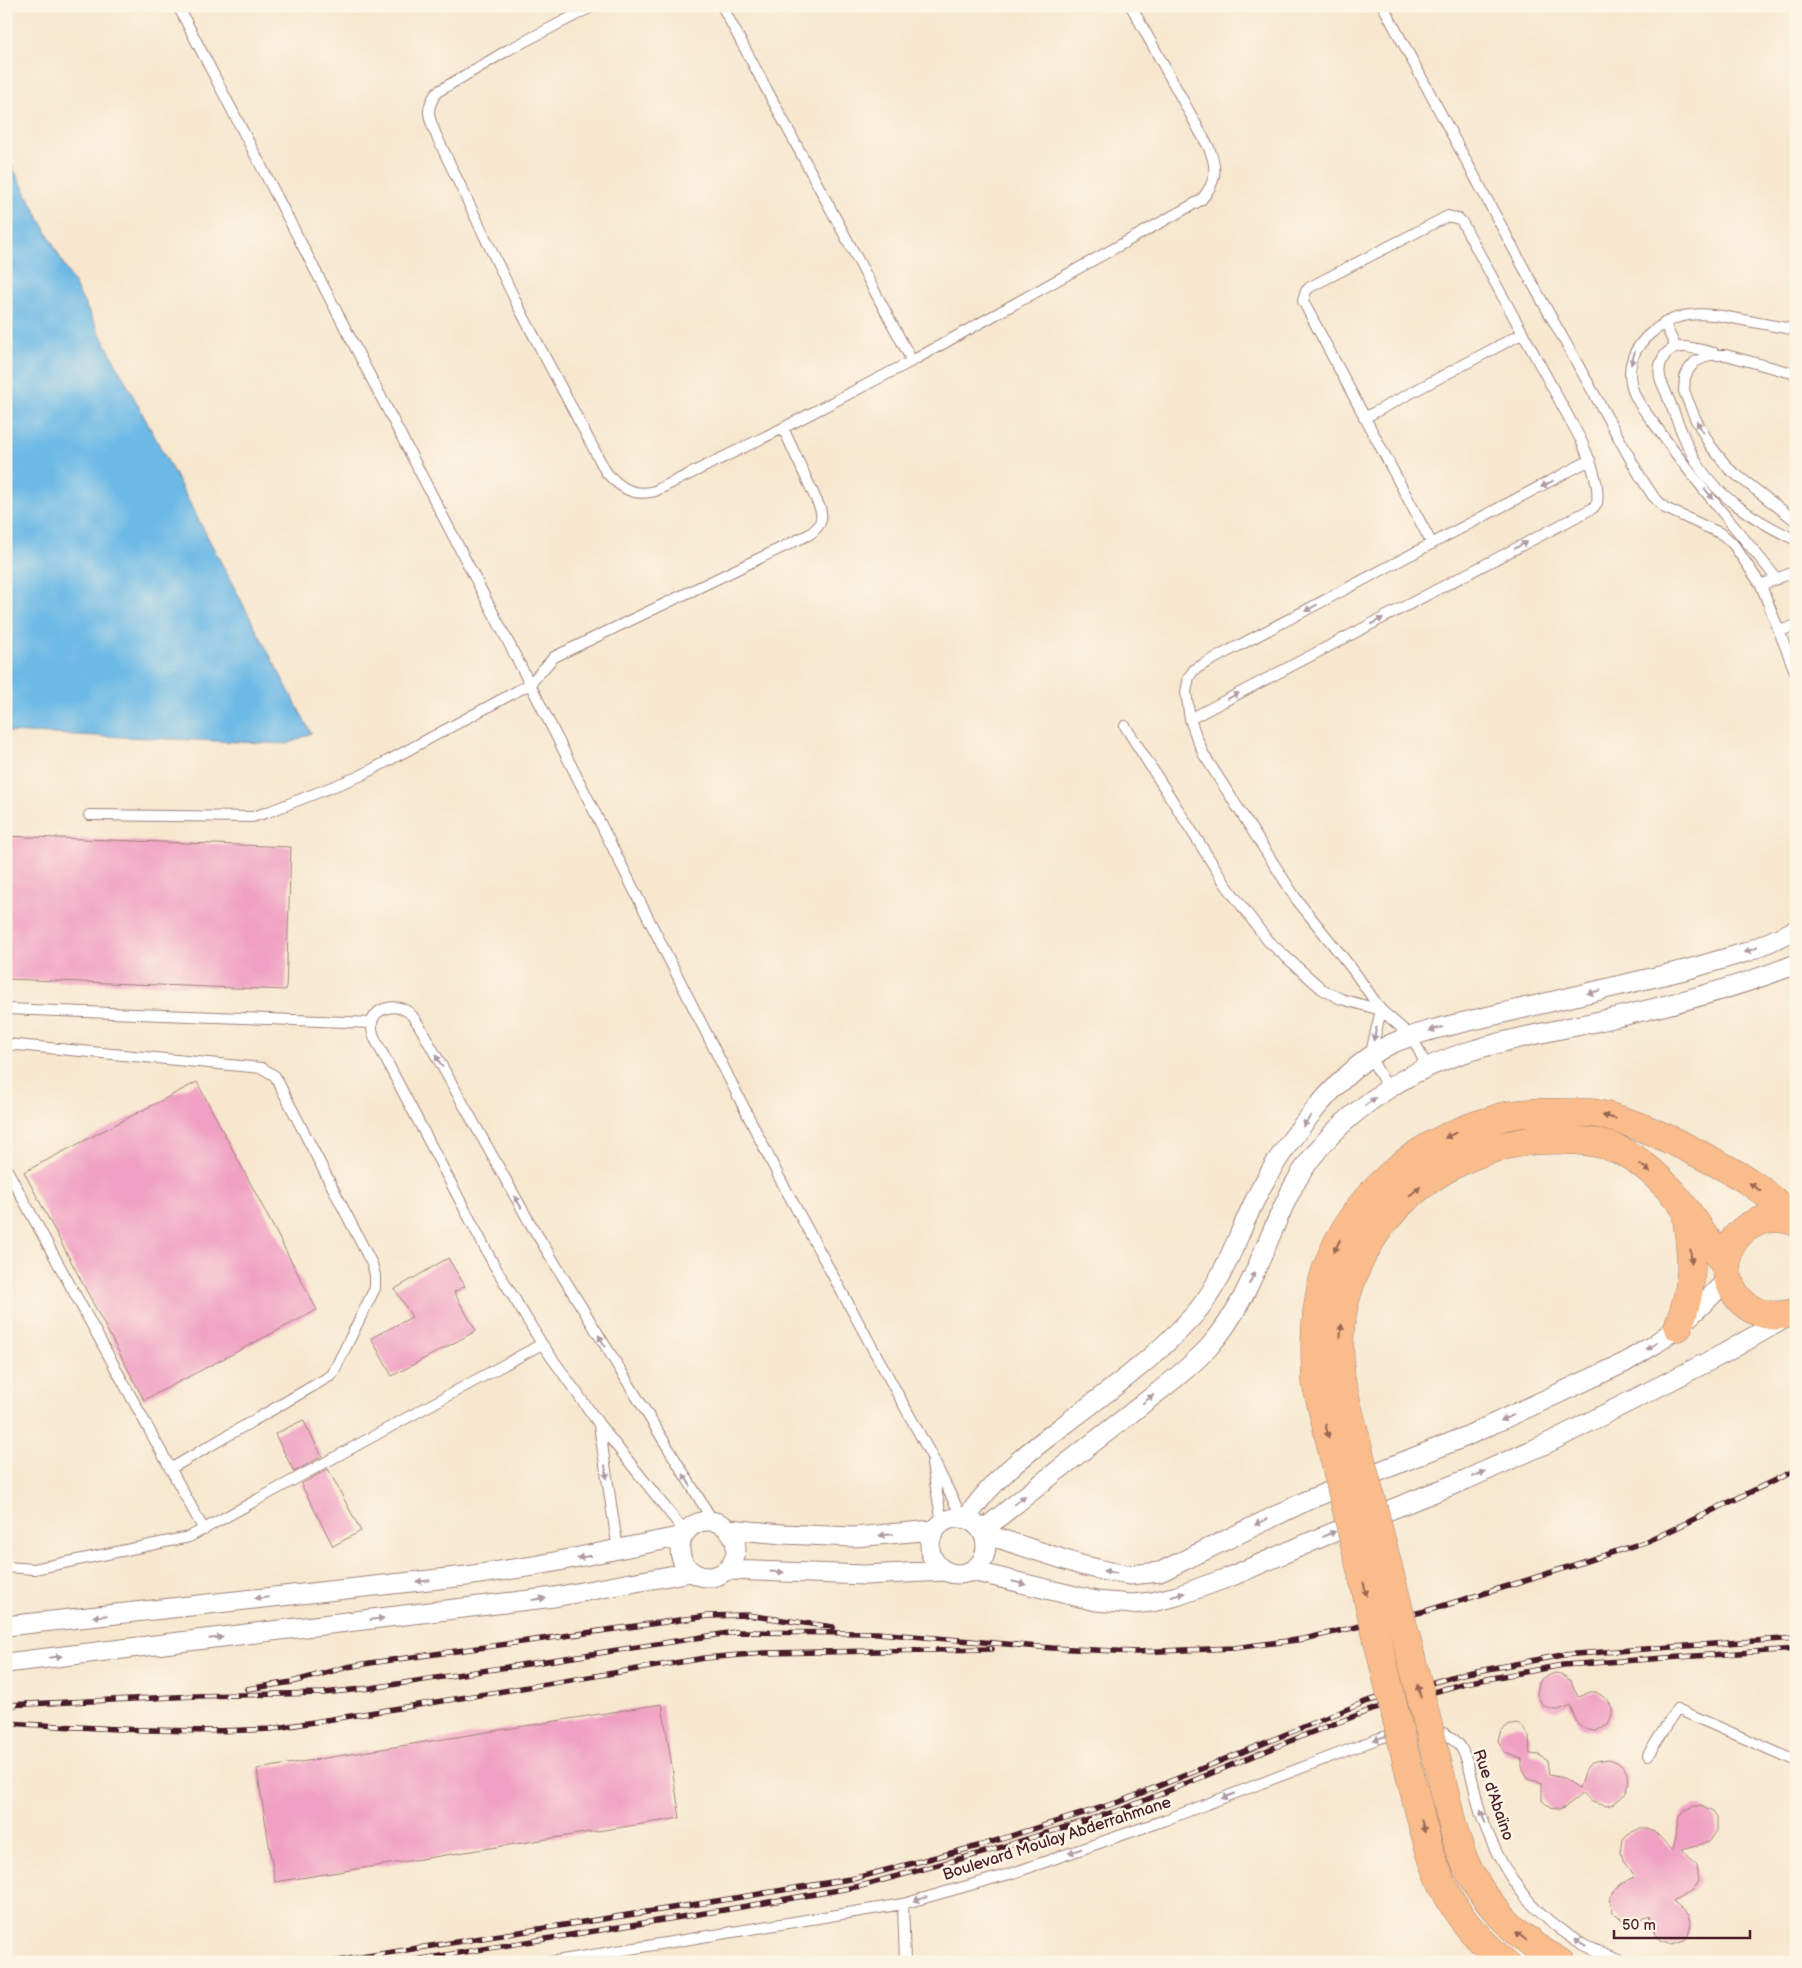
<svg xmlns="http://www.w3.org/2000/svg" width="1802" height="1968" font-family="'Balsamiq Sans',sans-serif">
	<style>
		.water { fill: #6cb9e6; stroke: #5b6c88 }
		.building { fill: #f0a0c2 }
		.lines { fill: none; stroke-linecap: round; stroke-linejoin: round }
		.lane-casing { stroke: #a0837d; stroke-width: 12 }
		.street-casing { stroke: #a0837d; stroke-width: 21 }
		.primary-casing { stroke: #a0837d; stroke-width: 29 }
		.lane { stroke: #fff; stroke-width: 10 }
		.street { stroke: #fff; stroke-width: 19 }
		.primary { stroke: #f9bc8a; stroke-width: 28 }
		.rail-casing { stroke: #4a1f2b; stroke-width: 5.5 }
		.rail { stroke: #fcf5e5; stroke-width: 4; stroke-dasharray: 11; stroke-linecap: butt }
		.primary-bridge-casing { stroke: #a0837d; stroke-width: 29; stroke-linecap: butt }
		.primary-bridge { stroke: #f9bc8a; stroke-width: 28 }
		.oneway { fill: #ae9aa0 }
		.oneway2 { fill: #996656 }
		.labels { text-anchor: middle; dominant-baseline: central; stroke-width: 5; stroke-linejoin: round; paint-order: stroke }
		.street-label { font-size: 16px; fill: #4a1f2b; stroke: #fcf5e5 }
	</style>
	<rect width="100%" height="100%" fill="#fcf5e5"/>
	<filter id="ink" filterUnits="userSpaceOnUse"><feTurbulence type="fractalNoise" baseFrequency=".02" numOctaves="2"/><feDisplacementMap in="SourceGraphic" scale="10" xChannelSelector="R" yChannelSelector="G"/><feConvolveMatrix kernelMatrix="1 2 1 2 8 2 1 2 1" color-interpolation-filters="sRGB"/></filter>
	<filter id="wash" filterUnits="userSpaceOnUse"><feTurbulence type="fractalNoise" baseFrequency=".0096" numOctaves="4" result="noise"/><feDisplacementMap in="SourceGraphic" scale="20" xChannelSelector="R" yChannelSelector="G"/><feGaussianBlur stdDeviation="1.12" result="paint"/><feColorMatrix in="noise" values="0 0 0 0 0 0 0 0 0 0 0 0 0 0 0 0 0 1.4 0 .05"/><feComposite in="paint" operator="in"/></filter>
	<g filter="url(#wash)">
		<rect width="100%" height="100%" fill="#f7e7cf"/>
		<!-- water -->
		<path class="water" d="M6,155L311,733L288,744L6,732Z"/>
		<g id="blocks">
			<!-- building -->
			<path class="building" d="M6,836L291,847L286,990L6,979Z
				M197,1082L317,1310L144,1400L24,1172Z
				M448,1258L465,1286L454,1292L476,1331L392,1376L371,1338L412,1317L395,1289Z
				M303,1420L322,1456L294,1472L275,1434Z
				M328,1469L361,1531L333,1546L301,1484Z
				M1555,1673L1561,1674L1571,1681L1578,1697L1590,1692H1596L1608,1700L1612,1708V1715L1608,1724L1595,1731L1588,1730L1582,1727L1576,1721L1570,1705L1559,1710H1553L1542,1705L1537,1694L1539,1683L1542,1678Z
				M662,1704L680,1818L275,1882L257,1769Z
				M1517,1724L1523,1727L1529,1736L1530,1754L1539,1755L1547,1761L1549,1775L1563,1778L1579,1788L1584,1773L1588,1766L1595,1761L1609,1759L1617,1762L1624,1768L1628,1776L1629,1784L1626,1793L1614,1804L1606,1806L1592,1802L1583,1793L1564,1808L1559,1810L1550,1808L1542,1800V1783L1527,1779L1522,1770V1759L1505,1753L1498,1742L1500,1733L1503,1729L1507,1726Z
				M1694,1806H1701L1713,1812L1717,1818V1831L1709,1842L1682,1849L1697,1866L1699,1881L1693,1890L1673,1902L1688,1915L1691,1924L1688,1936L1684,1941L1672,1945L1660,1941L1655,1934L1650,1916L1635,1922H1628L1618,1917L1613,1912L1610,1899L1613,1892L1620,1884L1635,1877L1623,1861L1621,1853L1623,1839L1628,1834L1639,1829H1647L1655,1832L1672,1850L1679,1817L1685,1810Z"/>
		</g>
	</g>
	<g filter="url(#ink)">
		<use href="#blocks" fill-opacity="0" stroke="#a0837d" stroke-width="1"/>
		<g class="lines">
			<!-- lane casing -->
			<g class="lane-casing">
				<path id="lane" d="M178,6L530,684L779,1177L930,1453L962,1518
					M593,6L508,50L437,92C424,110 429,118 437,137L518,306L606,472C620,488 634,497 655,491L783,428L912,361
					M722,6L912,361L1201,200C1216,183 1218,169 1209,148L1131,6
					M1383,6L1526,272L1640,476L1653,496L1665,508L1722,534L1733,544L1761,585L1796,674
					M1664,322L1676,348
					M1714,353C1704,351 1693,347 1683,347C1664,347 1656,365 1661,381C1672,405 1680,432 1693,456C1714,496 1756,521 1796,540
					M1796,374L1726,355H1709L1695,362L1689,369L1685,377L1684,391L1695,418L1710,445L1729,469L1796,521
					M1364,418L1523,333
					M1777,579C1737,529 1694,481 1658,429C1649,416 1636,403 1632,387C1626,366 1634,347 1651,333C1673,314 1693,312 1722,316L1796,330
					M1761,585L1796,571
					M1780,631L1796,625
					M1190,719L1593,508L1597,503C1600,481 1589,459 1581,440L1462,222L1459,219L1448,216L1310,287L1306,291L1303,301L1432,544
					M1125,726L1226,885L1268,941L1322,989L1341,999L1381,1010
					M89,815L252,817L268,812L360,776L530,684L554,657L810,534C819,527 824,520 820,508L783,428
					M6,1009L372,1023
					M1381,1010L1370,1057L1388,1088
					M6,1044L262,1068L275,1076L372,1264L375,1275V1288L332,1375L170,1469
					M1427,1067L1412,1037L1381,1010L1353,970L1297,900L1204,755L1196,736L1190,719L1186,692L1189,677L1194,670L1204,664L1590,460
					M6,1168L204,1530
					M599,1425L618,1550
					M932,1464L942,1523
					M685,1532L599,1424L542,1344L494,1265L375,1039C373,1034 371,1028 372,1023C374,1007 396,1004 407,1011C413,1015 416,1021 420,1027L530,1223L713,1521
					M6,1567L34,1569L189,1537L542,1344
					M1431,1729C1442,1732 1453,1736 1460,1746C1472,1766 1474,1793 1481,1815C1490,1840 1501,1865 1517,1886C1534,1910 1560,1932 1586,1946C1598,1952 1612,1956 1625,1962
					M1648,1755L1677,1709L1796,1761
					M903,1904L905,1962
					M550,1962L903,1904L1013,1873L1165,1820L1377,1739L1400,1732"/>
			</g>
			<!-- street casing -->
			<g class="street-casing">
				<path id="street" d="M930 1546a28 28 0 1 1 56 0a28 28 0 1 1-56 0Z
					M966,1519C991,1481 1024,1455 1060,1428C1106,1393 1154,1359 1193,1316C1221,1285 1235,1242 1253,1204C1277,1152 1335,1075 1385,1047C1399,1039 1416,1035 1431,1030L1689,969L1747,952L1796,930
					M680 1549a28 28 0 1 1 56 0a28 28 0 1 1-56 0Z
					M729,1529L782,1534L854,1537L934,1530
					M982,1531C1031,1491 1080,1453 1130,1414C1156,1393 1186,1372 1209,1347C1251,1300 1265,1239 1294,1185C1315,1146 1351,1113 1388,1089C1449,1048 1525,1037 1595,1022C1664,1007 1731,990 1796,964
					M985,1534L1081,1565L1106,1571L1129,1575L1160,1572L1308,1500L1467,1436L1624,1363L1655,1344L1678,1327L1709,1298L1728,1279
					M728,1570L865,1575L944,1571
					M972,1571L1096,1601L1132,1604L1152,1602L1177,1596L1232,1576L1322,1537L1465,1480L1550,1442L1723,1354L1789,1316
					M6,1626L466,1576L534,1566L683,1536
					M6,1663L554,1597L691,1572"/>
			</g>
			<!-- primary casing -->
			<g class="primary-casing">
				<path id="primary" d="M1796,1222C1782,1217 1768,1217 1755,1223C1700,1248 1731,1333 1796,1312
					M1678,1327C1696,1283 1692,1257 1686,1212
					M1341,1380C1340,1364 1339,1347 1340,1331C1342,1307 1351,1279 1361,1258C1398,1184 1479,1137 1562,1140C1580,1140 1600,1142 1617,1149C1667,1172 1697,1225 1726,1267
					M1316,1383C1314,1344 1314,1305 1327,1267C1354,1195 1413,1144 1486,1122C1494,1120 1502,1116 1511,1115C1529,1112 1549,1112 1568,1113C1577,1113 1588,1112 1598,1114C1631,1121 1662,1135 1693,1151C1726,1168 1769,1188 1791,1220
					M1440,1772C1447,1800 1452,1831 1463,1858C1480,1899 1521,1944 1562,1962
					M1411,1779C1422,1822 1433,1878 1459,1914C1471,1932 1487,1947 1504,1962"/>
			</g>
			<!-- lane -->
			<use href="#lane" class="lane"/>
			<!-- street -->
			<use href="#street" class="street"/>
			<!-- primary -->
			<use href="#primary" class="primary"/>
			<!-- rail casing -->
			<g class="rail-casing">
				<path id="rail" d="M247,1689L292,1682L347,1667L370,1663L708,1616L747,1615L833,1627
					M6,1705L196,1696L323,1693L371,1688L735,1632L877,1633L1052,1648L1136,1652L1234,1648L1304,1639L1426,1611L1528,1580L1651,1540L1796,1470
					M6,1723C94,1728 183,1734 271,1729L705,1658L764,1653L992,1649
					M330,1962L723,1900L856,1878L982,1845L1122,1801L1365,1702L1462,1674L1562,1655L1796,1638
					M403,1962L724,1910L861,1886L989,1851L1126,1808L1310,1733L1368,1711L1465,1683L1563,1665L1796,1649"/>
			</g>
			<!-- rail -->
			<use href="#rail" class="rail"/>
			<!-- primary-bridge casing -->
			<g class="primary-bridge-casing">
				<path id="primary-bridge" d="M1341,1380L1440,1772
					M1316,1383L1411,1779"/>
			</g>
			<!-- primary-bridge -->
			<use href="#primary-bridge" class="primary-bridge"/>
		</g>
		<!-- one-way arrows -->
		<defs><path id="oneway-solid" d="M-6-.8H1V-3.2L6.5 0L1 3.2V.8H-6Z" transform="scale(1.25)"/></defs>
		<g class="oneway">
			<use href="#oneway-solid" transform="translate(1633 358) rotate(106)"/>
			<use href="#oneway-solid" transform="translate(1700 427) rotate(-119)"/>
			<use href="#oneway-solid" transform="translate(1547 484) rotate(152)"/>
			<use href="#oneway-solid" transform="translate(1709 494) rotate(51)"/>
			<use href="#oneway-solid" transform="translate(1521 545) rotate(-28)"/>
			<use href="#oneway-solid" transform="translate(1311 608) rotate(152)"/>
			<use href="#oneway-solid" transform="translate(1377 621) rotate(-28)"/>
			<use href="#oneway-solid" transform="translate(1233 696) rotate(-28)"/>
			<use href="#oneway-solid" transform="translate(1751 950) rotate(158)"/>
			<use href="#oneway-solid" transform="translate(1594 992) rotate(167)"/>
			<use href="#oneway-solid" transform="translate(1436 1029) rotate(165)"/>
			<use href="#oneway-solid" transform="translate(1375 1034) rotate(103)"/>
			<use href="#oneway-solid" transform="translate(439 1061) rotate(-119)"/>
			<use href="#oneway-solid" transform="translate(1370 1102) rotate(-37)"/>
			<use href="#oneway-solid" transform="translate(1307 1121) rotate(128)"/>
			<use href="#oneway-solid" transform="translate(518 1202) rotate(-119)"/>
			<use href="#oneway-solid" transform="translate(1252 1278) rotate(-65)"/>
			<use href="#oneway-solid" transform="translate(602 1341) rotate(-121)"/>
			<use href="#oneway-solid" transform="translate(1652 1346) rotate(146)"/>
			<use href="#oneway-solid" transform="translate(1148 1399) rotate(-39)"/>
			<use href="#oneway-solid" transform="translate(1507 1418) rotate(156)"/>
			<use href="#oneway-solid" transform="translate(606 1472) rotate(82)"/>
			<use href="#oneway-solid" transform="translate(1479 1474) rotate(-24)"/>
			<use href="#oneway-solid" transform="translate(687 1480) rotate(-122)"/>
			<use href="#oneway-solid" transform="translate(1020 1500) rotate(-39)"/>
			<use href="#oneway-solid" transform="translate(1261 1522) rotate(155)"/>
			<use href="#oneway-solid" transform="translate(1329 1534) rotate(-22)"/>
			<use href="#oneway-solid" transform="translate(886 1535) rotate(175)"/>
			<use href="#oneway-solid" transform="translate(584 1557) rotate(169)"/>
			<use href="#oneway-solid" transform="translate(777 1572) rotate(3)"/>
			<use href="#oneway-solid" transform="translate(1110 1572) rotate(-170)"/>
			<use href="#oneway-solid" transform="translate(423 1581) rotate(174)"/>
			<use href="#oneway-solid" transform="translate(1019 1583) rotate(14)"/>
			<use href="#oneway-solid" transform="translate(1178 1595) rotate(-17)"/>
			<use href="#oneway-solid" transform="translate(262 1598) rotate(174)"/>
			<use href="#oneway-solid" transform="translate(539 1599) rotate(-7)"/>
			<use href="#oneway-solid" transform="translate(100 1616) rotate(174)"/>
			<use href="#oneway-solid" transform="translate(377 1619) rotate(-7)"/>
			<use href="#oneway-solid" transform="translate(216 1638) rotate(-6)"/>
			<use href="#oneway-solid" transform="translate(55 1657) rotate(-7)"/>
			<use href="#oneway-solid" transform="translate(1380 1738) rotate(162)"/>
			<use href="#oneway-solid" transform="translate(1228 1796) rotate(159)"/>
			<use href="#oneway-solid" transform="translate(1483 1817) rotate(-110)"/>
			<use href="#oneway-solid" transform="translate(1075 1851) rotate(161)"/>
			<use href="#oneway-solid" transform="translate(920 1899) rotate(164)"/>
			<use href="#oneway-solid" transform="translate(1580 1942) rotate(-148)"/>
		</g>
		<g class="oneway2">
			<use href="#oneway-solid" transform="translate(1609 1117) rotate(-165)"/>
			<use href="#oneway-solid" transform="translate(1451 1135) rotate(154)"/>
			<use href="#oneway-solid" transform="translate(1645 1168) rotate(40)"/>
			<use href="#oneway-solid" transform="translate(1755 1187) rotate(-145)"/>
			<use href="#oneway-solid" transform="translate(1415 1191) rotate(-39)"/>
			<use href="#oneway-solid" transform="translate(1337 1246) rotate(115)"/>
			<use href="#oneway-solid" transform="translate(1691 1256) rotate(85)"/>
			<use href="#oneway-solid" transform="translate(1341 1331) rotate(-85)"/>
			<use href="#oneway-solid" transform="translate(1327 1431) rotate(77)"/>
			<use href="#oneway-solid" transform="translate(1365 1589) rotate(77)"/>
			<use href="#oneway-solid" transform="translate(1419 1691) rotate(-104)"/>
			<use href="#oneway-solid" transform="translate(1423 1826) rotate(75)"/>
			<use href="#oneway-solid" transform="translate(1521 1936) rotate(-141)"/>
		</g>
	</g>
	<g class="labels">
		<!-- street labels -->
		<g class="street-label">
			<text transform="translate(1493 1795) rotate(71)">Rue d'Abaïno</text>
			<text transform="translate(1057 1839) rotate(-18)">Boulevard Moulay Abderrahmane</text>
		</g>
	</g>
	<!-- margin -->
	<rect width="1802" height="1968" fill="none" stroke="#fcf5e5" stroke-width="25"/>
	<!-- scale -->
	<path d="M1614 1930v8h136v-8" fill="none" stroke="#4a1f2b" stroke-width="2.5"/>
	<text x="1622" y="1930" font-size="15" fill="#4a1f2b" stroke="#fcf5e5" stroke-width="4" paint-order="stroke">50 m</text>
</svg>
